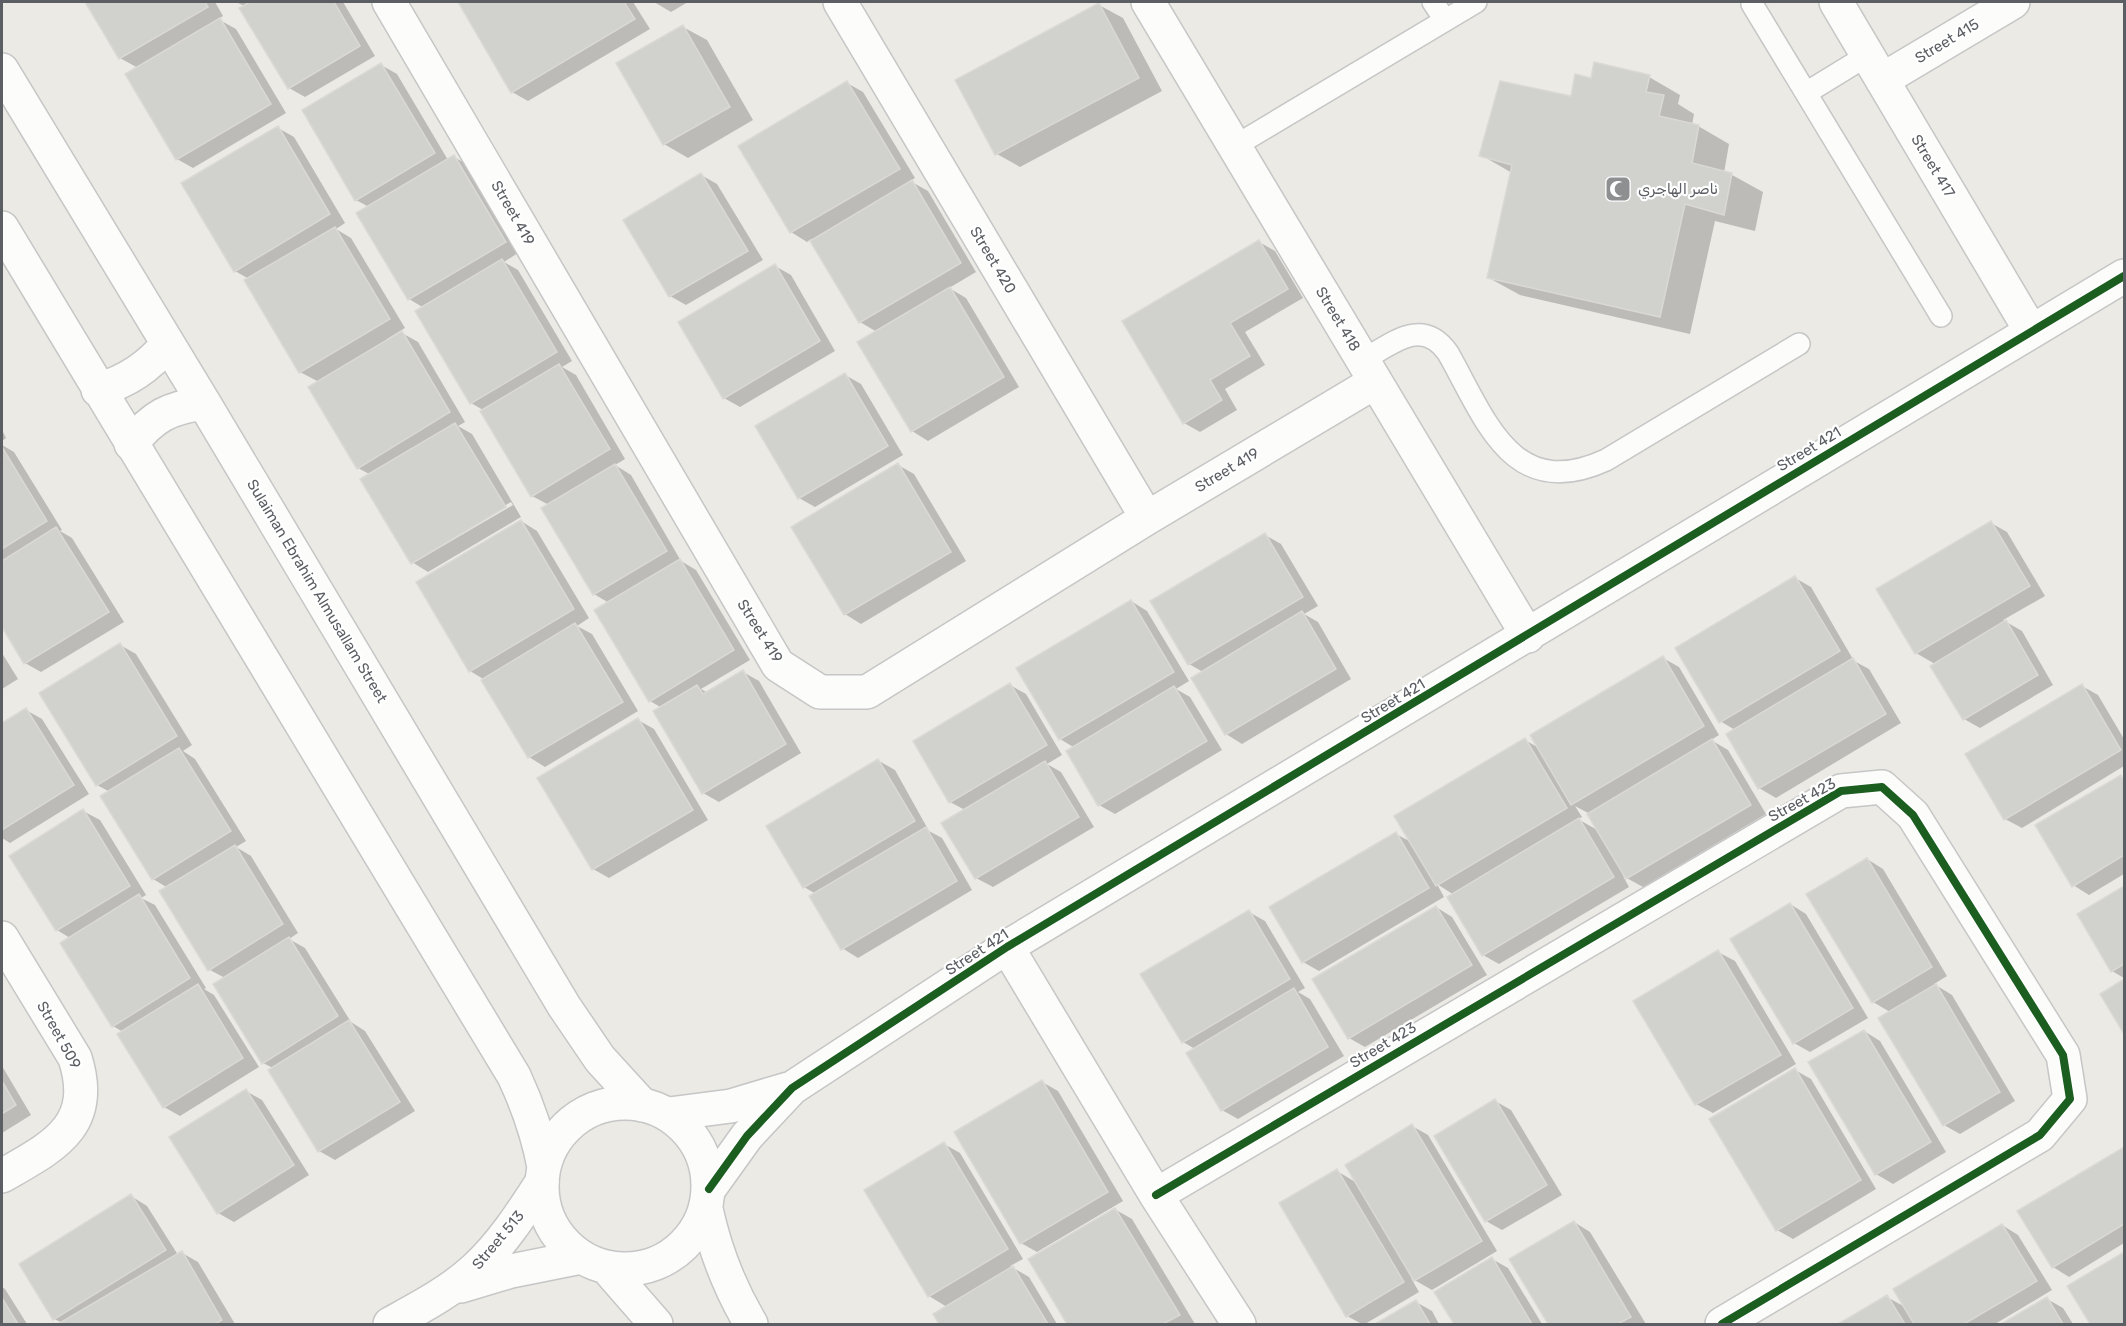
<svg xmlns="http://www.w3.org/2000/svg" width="2126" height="1326" font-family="Rubik,'Noto Sans Arabic',sans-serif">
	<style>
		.shadow { fill: #0003; fill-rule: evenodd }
		.building { fill: #d1d1ce; stroke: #dad9d4; stroke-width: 1.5 }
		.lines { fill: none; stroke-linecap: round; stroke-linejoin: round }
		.service-casing { stroke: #c6c6c6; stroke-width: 24 }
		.minor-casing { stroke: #c6c6c6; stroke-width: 36 }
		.tertiary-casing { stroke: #c6c6c6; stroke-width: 36 }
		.service { stroke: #fcfcfb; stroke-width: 21 }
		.minor { stroke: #fcfcfb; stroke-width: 33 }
		.tertiary { stroke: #fcfcfb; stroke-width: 33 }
		.cycleway-casing { stroke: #fff; stroke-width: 11 }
		.cycleway { stroke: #1b5e20; stroke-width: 8 }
		.labels { text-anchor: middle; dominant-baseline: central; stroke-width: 4.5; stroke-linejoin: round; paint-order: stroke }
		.street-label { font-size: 15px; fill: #5b5e63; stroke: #fff }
		.poi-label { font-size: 15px; fill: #5b5e63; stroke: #fff; text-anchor: start }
	</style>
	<rect width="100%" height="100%" fill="#ebeae5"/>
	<!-- shadow -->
	<path class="shadow" d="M87,2H215L223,16L218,19L236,29L286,113L193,168L177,159L138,68L120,58Z
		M236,2H343L375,56L305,97L289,88L244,6Z
		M463,2H633L650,29L528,101L512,92L460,3Z
		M654,2H688L671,12Z
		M1099,5L1123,18L1162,91L1020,167L997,154Z
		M683,27L707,40L753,120L688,158L664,144L618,64Z
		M381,65L397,74L448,160L454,157L470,166L521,251L504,262L518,270L572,361L562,367L576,375L625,459L615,465L631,475L681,561L696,570L750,660L701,689L708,693L743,672L759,681L801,753L719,802L703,793L662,708L650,701L609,603L594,594L549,505L532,496L483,410L471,403L424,308L409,299L369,207L356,200Z
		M1649,77L1680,95L1678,104L1694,114L1692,125L1698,126L1729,144L1724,173L1732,175L1763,192L1755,231L1715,221L1690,334L1520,295L1489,278L1512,173L1481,155L1572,97L1593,80Z
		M847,83L863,92L915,178L910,181L928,191L976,272L949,288L966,298L1019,387L928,441L912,431L877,332L860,322L811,239L807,242L791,232L740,146Z
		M278,128L294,137L345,223L336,229L351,238L405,328L387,339L389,341L402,333L418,342L465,422L458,426L472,434L521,517L428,572L412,562L371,475L358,468L319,382L300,372L249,279L235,271ZM511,502L513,505L417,561V558Z
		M701,175L717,184L763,260L686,305L670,296Z
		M1259,242L1275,251L1303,298L1245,332L1265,365L1225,389L1237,410L1200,432L1184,423Z
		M775,266L791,275L835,351L740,407L724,398Z
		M845,375L861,384L903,455L815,507L799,498Z
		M2,430L6,438L2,441Z
		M2,445L14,452L62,530L60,531L72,538L124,622L41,672L25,663L2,624Z
		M898,465L914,474L966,561L861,624L845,614L793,527Z
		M521,521L537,531L589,618L577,626L592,634L638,711L545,767L529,757L485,680L470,671Z
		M1991,523L2007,532L2045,596L2003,620L2022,631L2053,685L1980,728L1964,719L1935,664L1916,653Z
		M1265,535L1281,544L1318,606L1304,614L1318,622L1351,679L1242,744L1226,734L1203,672L1189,664Z
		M1795,578L1811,587L1854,661L1869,669L1901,723L1776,798L1759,788L1728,734L1735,730L1720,721Z
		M1131,601L1147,611L1189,681L1176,689L1190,697L1222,750L1115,814L1099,805L1075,748L1060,739Z
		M120,645L136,654L192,745L183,751L195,759L246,841L236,847L251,856L298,933L289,939L305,948L351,1022L365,1031L415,1111L335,1160L319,1151L273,1068L263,1063L225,978L210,970L168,888L153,879L102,797L110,792L97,785Z
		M2,653L18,679L2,689Z
		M1663,658L1679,667L1719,735L1711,740L1728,750L1766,814L1643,887L1623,876L1629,887L1499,964L1483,955L1454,895L1437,884L1444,897L1319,971L1303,962L1396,834L1413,843L1525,740L1539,748ZM1575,806L1590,814L1599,831L1578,819L1582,817Z
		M1010,685L1026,694L1062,755L1047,764L1061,772L1094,827L993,887L976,878L965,810L950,802Z
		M2082,686L2098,695L2124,739V766L2022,828L2005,819Z
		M26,710L42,719L89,794L10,843L2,838V725Z
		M638,720L654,729L708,820L609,878L593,869Z
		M879,761L895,770L929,831L942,838L972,890L858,958L842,948L816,894L804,887Z
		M2121,776L2124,778V874L2089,895L2073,885Z
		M83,811L100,820L146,895L141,898L155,905L206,988L204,989L214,995L259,1067L180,1116L164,1107L123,1032L113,1026L70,938L57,930Z
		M1867,859L1883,869L1947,976L1934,984L1952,995L2015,1101L1960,1134L1944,1125L1890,1012L1873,1002Z
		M2124,888V978L2112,971L2079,915Z
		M1790,904L1806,914L1868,1018L1810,1052L1794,1043Z
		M1436,907L1452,917L1487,975L1365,1047L1349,1038Z
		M1249,912L1265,921L1305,988L1298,992L1310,999L1344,1056L1238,1119L1222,1110L1195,1049L1183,1042Z
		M1718,952L1735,961L1796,1064L1713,1113L1696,1104Z
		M2124,981V1031L2102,994Z
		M1864,1031L1880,1041L1946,1152L1893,1184L1876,1174L1810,1063Z
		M2,1066L31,1115L2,1133Z
		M1795,1070L1811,1079L1876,1189L1793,1239L1777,1230Z
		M1042,1082L1058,1091L1123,1201L1037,1252L1021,1243Z
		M246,1091L262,1100L309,1175L234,1222L218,1213Z
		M1495,1101L1511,1110L1562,1195L1502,1230L1486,1221Z
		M1412,1126L1428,1135L1497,1251L1432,1290L1411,1278L1419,1292L1365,1324H1362L1347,1316L1337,1171L1357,1183Z
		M944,1144L960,1153L1023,1259L1010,1266L1029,1277L1057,1324H941L935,1314L947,1307L929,1296Z
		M2124,1148V1243L2069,1277L2053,1267L2019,1211Z
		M131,1196L147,1206L178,1255L182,1253L198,1262L235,1324H61L63,1323L54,1319Z
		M1116,1210L1132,1219L1195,1324H1069L1030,1260Z
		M1574,1222L1590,1232L1646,1324H1550L1511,1259Z
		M2002,1225L2018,1235L2052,1290L1995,1324H1841L1887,1297L1905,1307Z
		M2124,1254V1324H2091L2069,1287Z
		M1492,1259L1508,1268L1542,1324H1455L1436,1292Z
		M2,1287L5,1289L27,1324H2Z
		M2047,1299L2063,1308L2073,1324H2004Z
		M1416,1302L1432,1311L1439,1324H1378Z"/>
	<!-- building -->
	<path class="building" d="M85,2H205L208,7L119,59Z
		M250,2H334L360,46L288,89L239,8Z
		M458,2H624L635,19L511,93Z
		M1099,3L1139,78L995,155L955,80Z
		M220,18L271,104L176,160L125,74Z
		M683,25L730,107L663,145L616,63Z
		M1594,62L1650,75L1646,92L1664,95L1659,116L1699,125L1692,163L1732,173L1724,215L1685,204L1660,317L1487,278L1512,165L1479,156L1500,81L1571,96L1575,74L1591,78Z
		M381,63L435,153L355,201L302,110Z
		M847,81L900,169L790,233L738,146Z
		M278,126L330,214L234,272L181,183Z
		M454,155L506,242L408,300L356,213Z
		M701,173L748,251L669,297L623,220Z
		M912,180L961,263L859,323L810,241Z
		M335,227L390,319L299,373L244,280Z
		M1259,240L1288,289L1230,323L1250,356L1210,380L1222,400L1183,424L1122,321Z
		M502,259L557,352L470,404L415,311Z
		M775,264L820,341L723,399L678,322Z
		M950,287L1004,377L911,432L857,342Z
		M402,331L450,412L357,469L308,387Z
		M559,364L610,449L531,497L480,411Z
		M845,373L888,446L798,499L755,426Z
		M455,423L506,507L411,564L360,479Z
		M2,447L47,521L2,549Z
		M898,463L951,552L844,615L791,527Z
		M615,464L667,551L593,595L541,508Z
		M521,520L574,609L469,672L416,582Z
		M1991,521L2030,586L1915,654L1876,589Z
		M56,527L109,612L24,664L2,627V561Z
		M1265,533L1303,597L1188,665L1150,601Z
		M680,559L734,650L649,702L594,610Z
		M1795,576L1840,651L1719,723L1675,648Z
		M1131,600L1174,672L1059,740L1016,668Z
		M1302,611L1336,669L1225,735L1191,678Z
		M2006,620L2038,675L1963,720L1930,666Z
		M575,623L623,702L528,758L481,680Z
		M120,643L177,736L96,786L39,693Z
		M1663,656L1704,726L1571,805L1530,735Z
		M1853,658L1886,714L1758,789L1726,734Z
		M743,670L786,744L702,794L653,711L697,685L703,694Z
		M1010,683L1047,745L949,803L913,741Z
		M2082,684L2121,750L2004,820L1965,754Z
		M1174,686L1207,741L1098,806L1066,751Z
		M26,708L74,785L2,830V723Z
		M638,718L693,810L592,870L537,778Z
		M1525,738L1567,808L1436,886L1394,816Z
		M1712,739L1751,805L1626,879L1587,814Z
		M179,748L231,831L152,880L100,796Z
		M878,759L915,821L803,888L766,826Z
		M1045,761L1079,817L975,879L941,823Z
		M2121,775L2124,781V855L2072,887L2035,825Z
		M83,809L130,886L56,931L9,856Z
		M1579,818L1614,877L1482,956L1447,897Z
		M926,827L957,881L841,950L809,896Z
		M1396,832L1429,888L1302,963L1269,907Z
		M235,845L283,924L208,971L159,891Z
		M1867,858L1932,967L1872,1003L1806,894Z
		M2124,886V964L2111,972L2077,914Z
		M139,894L190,978L112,1027L60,943Z
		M1790,903L1853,1008L1793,1044L1730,939Z
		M1436,906L1472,965L1348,1039L1312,979Z
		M1249,910L1290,979L1182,1043L1140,974Z
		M289,937L338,1016L262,1064L213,984Z
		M1718,950L1781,1055L1695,1105L1633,1001Z
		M2124,979V1034L2100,994Z
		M198,984L243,1058L163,1108L117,1034Z
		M1936,984L2000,1092L1943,1126L1878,1018Z
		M1294,988L1328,1047L1221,1111L1186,1053Z
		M349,1020L400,1102L318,1152L268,1070Z
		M1864,1030L1931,1142L1875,1175L1808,1062Z
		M1795,1068L1861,1180L1776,1231L1709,1119Z
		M1042,1080L1108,1192L1020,1244L954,1132Z
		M2,1081L16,1105L2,1114Z
		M246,1089L294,1165L217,1214L169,1137Z
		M1495,1099L1547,1185L1485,1222L1434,1136Z
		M1412,1124L1482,1241L1414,1281L1345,1165Z
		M944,1142L1008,1249L928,1297L864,1190Z
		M2124,1147V1224L2052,1268L2017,1211Z
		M1337,1169L1404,1282L1346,1317L1279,1203Z
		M131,1194L166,1250L53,1320L19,1264Z
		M1115,1208L1180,1315L1163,1324H1067L1028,1259Z
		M1574,1221L1631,1317L1618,1324H1548L1509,1259Z
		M2002,1224L2037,1281L1964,1324H1914L1893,1289Z
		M182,1251L222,1320L215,1324H58Z
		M2124,1252V1324H2090L2067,1286Z
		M1492,1257L1532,1324H1454L1434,1292Z
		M1013,1266L1048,1324H939L933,1314Z
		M1887,1295L1905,1324H1838Z
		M2047,1297L2063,1324H2001Z
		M2,1298L18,1324H2Z
		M1416,1300L1430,1324H1375Z"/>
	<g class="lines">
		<!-- service casing -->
		<g class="service-casing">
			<path id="service" d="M1433,2L1445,20
				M1752,4L1941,316
				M1806,93L1868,55
				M1235,146L1476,2
				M1363,360C1392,344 1422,316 1448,353C1486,420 1512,503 1606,460L1799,344"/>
		</g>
		<!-- minor casing -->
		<g class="minor-casing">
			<path id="minor" d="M389,2L778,665L820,692H867L1147,518L1375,382
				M840,2L1147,518
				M1148,2L1528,636
				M1836,2L2031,331
				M1882,80L2013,2
				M2,938L75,1058C97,1127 52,1147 2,1176
				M1007,947L1156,1195L1239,1324
				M669,1114L731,1106L788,1089
				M709,1189L747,1136L792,1088L1007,947L2124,276
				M1156,1195L1841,791L1882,787L1913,815L2063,1055L2070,1099L2040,1135L1722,1324
				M461,1286L511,1271L581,1257
				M390,1324C419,1308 450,1292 475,1269C502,1244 522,1213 542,1182"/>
		</g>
		<!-- tertiary casing -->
		<g class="tertiary-casing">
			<path id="tertiary" d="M2,70L204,403L564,1006L600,1059L642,1105
				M2,228L514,1076C528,1106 538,1135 544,1167
				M98,390C128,381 148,367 168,344
				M131,444C153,416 169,408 204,403
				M542 1186a83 83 0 1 1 166 0a83 83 0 1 1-166 0Z
				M706,1209C715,1251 729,1287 751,1324
				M607,1268L656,1324"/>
		</g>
		<!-- service -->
		<use href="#service" class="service"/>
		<!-- minor -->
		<use href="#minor" class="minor"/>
		<!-- tertiary -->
		<use href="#tertiary" class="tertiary"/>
		<!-- cycleway casing -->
		<g class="cycleway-casing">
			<path id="cycleway" d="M709,1189L747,1136L792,1088L1007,947L2124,276
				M1156,1195L1841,791L1882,787L1913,815L2063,1055L2070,1099L2040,1135L1722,1324"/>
		</g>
		<!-- cycleway -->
		<use href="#cycleway" class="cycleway"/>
	</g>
	<!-- icons -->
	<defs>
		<g id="mosque-square" transform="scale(1.35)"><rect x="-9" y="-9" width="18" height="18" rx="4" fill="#8d8f90" stroke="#fff"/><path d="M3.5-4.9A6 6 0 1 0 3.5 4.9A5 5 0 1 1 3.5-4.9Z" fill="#fff"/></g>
	</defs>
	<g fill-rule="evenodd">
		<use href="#mosque-square" x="1618" y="189"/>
	</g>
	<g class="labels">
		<!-- street labels -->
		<g class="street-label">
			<text transform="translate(1947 41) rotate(-31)">Street 415</text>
			<text transform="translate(1933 166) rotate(59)">Street 417</text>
			<text transform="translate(513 213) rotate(60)">Street 419</text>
			<text transform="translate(993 260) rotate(59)">Street 420</text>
			<text transform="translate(1338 319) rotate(59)">Street 418</text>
			<text transform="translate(1809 449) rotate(-31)">Street 421</text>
			<text transform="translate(1227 470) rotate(-31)">Street 419</text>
			<text transform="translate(317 591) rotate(59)">Sulaiman Ebrahim Almusallam Street</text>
			<text transform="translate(760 631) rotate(58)">Street 419</text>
			<text transform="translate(1393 701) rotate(-31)">Street 421</text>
			<text transform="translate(1802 800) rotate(-29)">Street 423</text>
			<text transform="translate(977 952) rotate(-33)">Street 421</text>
			<text transform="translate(59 1035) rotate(61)">Street 509</text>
			<text transform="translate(1383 1045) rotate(-31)">Street 423</text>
			<text transform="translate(498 1240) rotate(-50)">Street 513</text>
		</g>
		<!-- poi labels -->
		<g class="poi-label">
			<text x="1638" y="189">ناصر الهاجري</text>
		</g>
	</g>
	<!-- border -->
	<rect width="2126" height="1326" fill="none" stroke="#5b5e63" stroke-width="6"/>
</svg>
